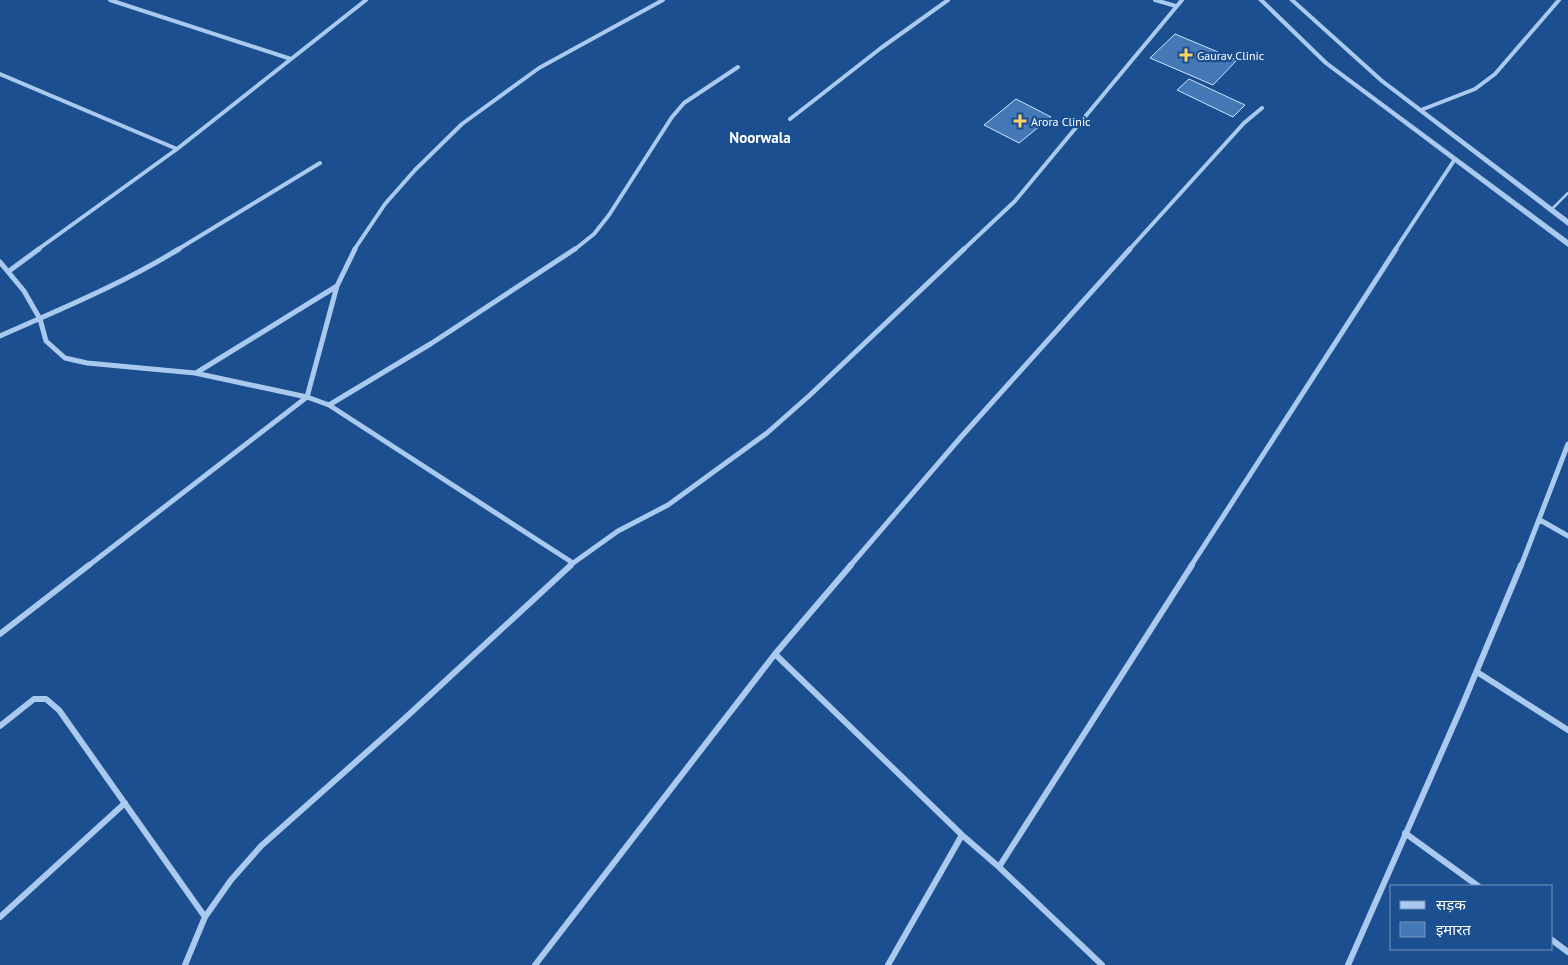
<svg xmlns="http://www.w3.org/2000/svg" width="1568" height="965" font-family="'PT Sans','Noto Sans Devanagari',sans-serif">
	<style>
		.building { fill: #4478b7; stroke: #cfe3fa }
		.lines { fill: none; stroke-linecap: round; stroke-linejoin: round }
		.service { stroke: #a9c9ee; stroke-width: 2.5 }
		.minor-far2 { stroke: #a9c9ee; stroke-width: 4 }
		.minor-far1 { stroke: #a9c9ee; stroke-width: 5 }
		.minor { stroke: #a9c9ee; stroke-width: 6 }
		.tertiary { fill: #a9c9ee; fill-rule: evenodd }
		.poi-dot { fill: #ffd166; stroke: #1b4f8f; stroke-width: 2 }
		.labels { text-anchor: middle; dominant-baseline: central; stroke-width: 4.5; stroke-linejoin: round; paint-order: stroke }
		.far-poi-label { font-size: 12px; fill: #fff; stroke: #1b4f8f; text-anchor: start }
		.far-quarter-label { font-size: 15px; font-weight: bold; fill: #fff; stroke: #1b4f8f }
	</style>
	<rect width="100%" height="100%" fill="#1b4f8f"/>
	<!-- building -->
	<path class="building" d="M1175,34L1237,60L1213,85L1150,58Z
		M1189,79L1245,105L1233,117L1177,90Z
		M1016,99L1051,117L1019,143L984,125Z"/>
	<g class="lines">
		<!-- service -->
		<path class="service" d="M1551,210L1568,193"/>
		<!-- minor-far2 -->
		<path class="minor-far2" d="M110,0L291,59
			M1155,0L1176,6
			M0,74L177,149
			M1421,110L1475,89L1495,74L1559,0
			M790,119L881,48L948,0
			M37,250L177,149L366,0
			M177,250L320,163
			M354,250L385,204L415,170L462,124L539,68L663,0
			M574,250L594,234L609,215L672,117L684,103L738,67
			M963,250L1015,201L1182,0
			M1129,250L1244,123L1262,108
			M1395,250L1455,159"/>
		<!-- minor-far1 -->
		<path class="minor-far1" d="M0,262L24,291L40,319L46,341L65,358L87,363L195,373L307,397L329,405L573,563
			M9,271L39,249
			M0,336C61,309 122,284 179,249
			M196,373L337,286L355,249
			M329,405L432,343L575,249
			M1540,520L1568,536
			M88,566L307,397L337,286
			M569,566L618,531L668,505L767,433L810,395L964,249
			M850,566L961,437L1130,249
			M1191,566L1396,249
			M1521,566L1568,444"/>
		<!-- minor -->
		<path class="minor" d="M0,634L89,565
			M775,654L962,835L999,867L1102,965
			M1477,672L1568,730
			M0,726L34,699H46L59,710L205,917
			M1405,833L1478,886
			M999,867L1192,565
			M0,917L125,803
			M1552,940L1568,952
			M185,965L205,917L231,880L261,846L403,720L571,565
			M535,965L775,654L851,565
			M888,965L962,835
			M1348,965L1462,706L1521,565"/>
		<!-- tertiary -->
		<path class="tertiary" d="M1258,0H1264L1328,62L1568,240V247L1324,64Z
			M1289,0H1295L1384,80L1568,219V226L1380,82Z"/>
	</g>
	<!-- markers -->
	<g class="poi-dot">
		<path d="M1183.5 47.5h5v5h5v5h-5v5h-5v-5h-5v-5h5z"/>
		<path d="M1017.5 113.5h5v5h5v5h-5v5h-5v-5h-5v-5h5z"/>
	</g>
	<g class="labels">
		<!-- far-poi labels -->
		<g class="far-poi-label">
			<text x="1197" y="55">Gaurav Clinic</text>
			<text x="1031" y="121">Arora Clinic</text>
		</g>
		<!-- far-quarter labels -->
		<g class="far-quarter-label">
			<text x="760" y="137">Noorwala</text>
		</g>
	</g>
	<!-- legend -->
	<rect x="1390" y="885" width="162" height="65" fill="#1b4f8f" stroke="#7695bc"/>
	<rect x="1400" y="901" width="25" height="8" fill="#a9c9ee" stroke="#7695bc"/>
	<text x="1436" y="910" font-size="15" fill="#ffffff">सड़क</text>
	<rect x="1400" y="922" width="25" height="15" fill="#4478b7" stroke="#7695bc"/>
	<text x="1436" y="935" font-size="15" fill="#ffffff">इमारत</text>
</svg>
